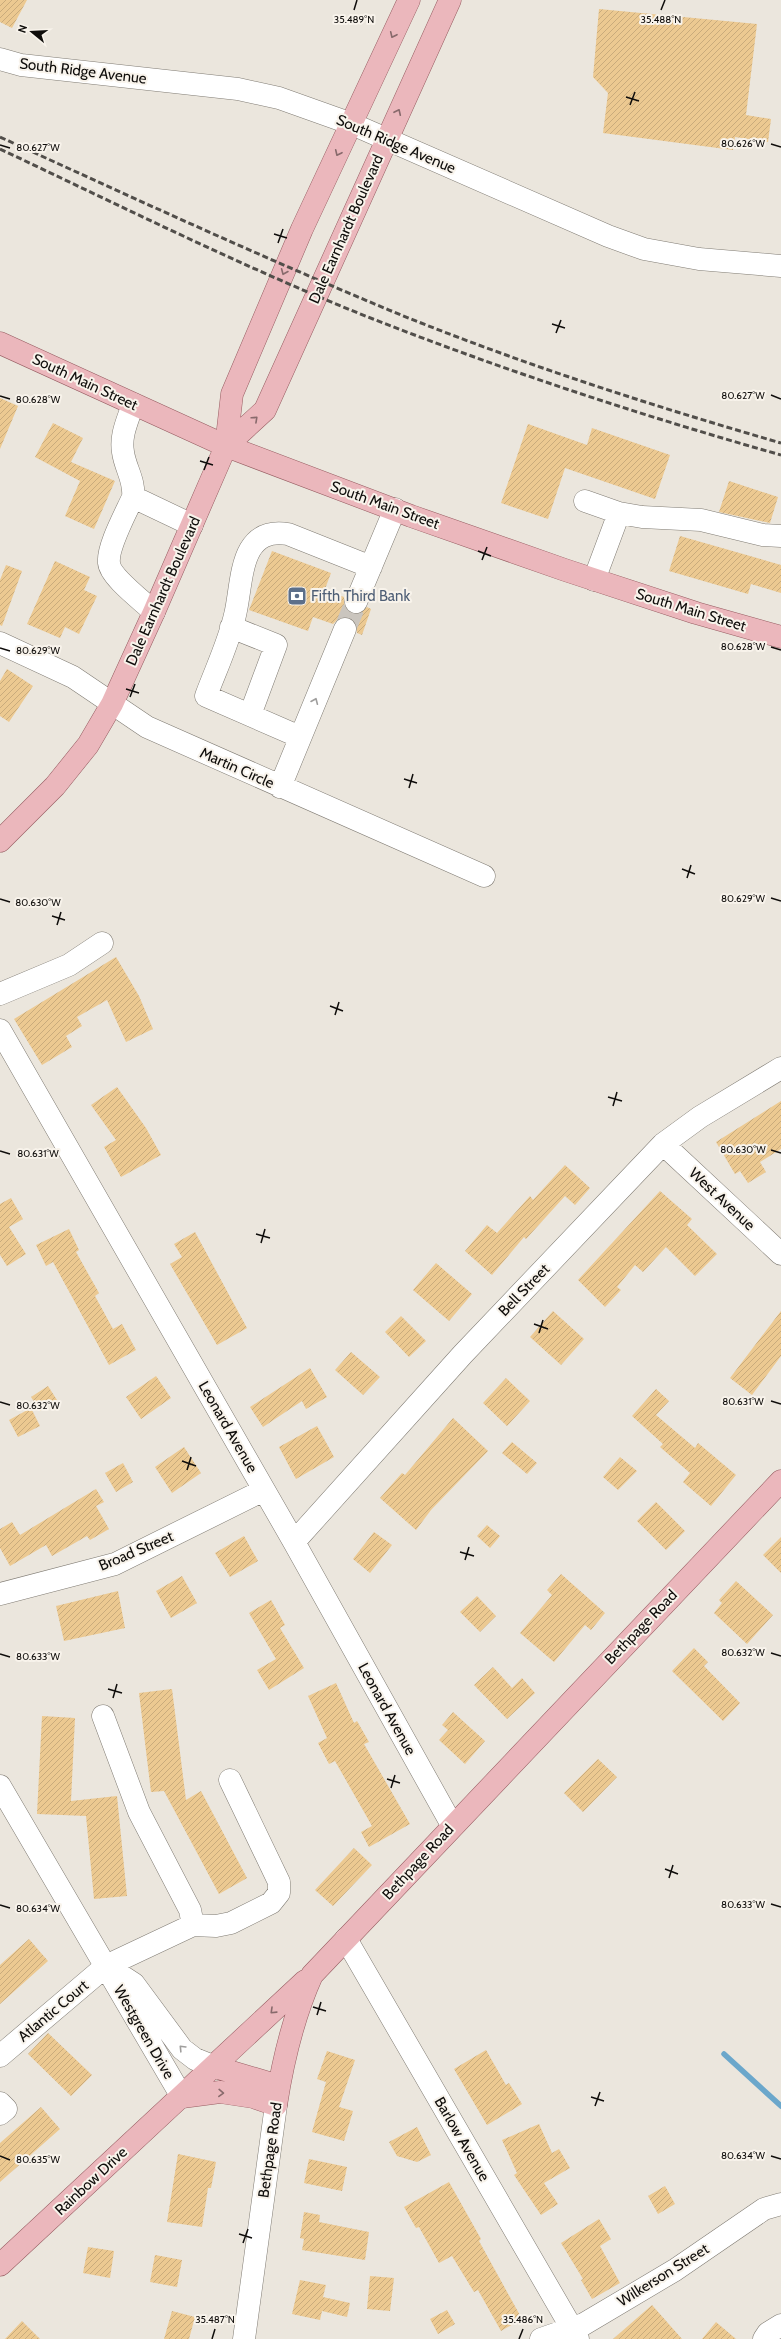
<svg xmlns="http://www.w3.org/2000/svg" width="781" height="2339" font-family="Cabin,sans-serif">
	<style>
		.lines { fill: none; stroke-linecap: round; stroke-linejoin: round }
		.stream { stroke: #6ba7cb; stroke-width: 5.5 }
		.building { fill: url(#building-hatch) }
		.minor-tunnel { stroke: #cac5be; stroke-width: 22; stroke-dasharray: 22 11; stroke-linecap: butt }
		.minor-casing { stroke: #807c74; stroke-width: 23 }
		.major-casing { stroke: #965c61; stroke-width: 23 }
		.minor { stroke: #fff; stroke-width: 22 }
		.major { stroke: #ebb7bc; stroke-width: 22 }
		.rail { stroke: #514e4a; stroke-width: 3; stroke-dasharray: 6 3; stroke-linecap: butt }
		.oneway { stroke: #886a6c }
		.oneway2 { stroke: #9f9e9d }
		.ticks { fill: none; stroke: #0f0d0b; stroke-width: 1.5 }
		.labels { text-anchor: middle; dominant-baseline: central; stroke-width: 4; stroke-linejoin: round; paint-order: stroke }
		.street-label { font-size: 15px; fill: #0f0d0b; stroke: #f8f3eb }
		.service-label { font-size: 15px; fill: #4e5e75; stroke: #f8f3eb; text-anchor: start }
		.ticks-label { font-size: 10px; text-anchor: middle; fill: #0f0d0b; stroke: #f8f3eb; stroke-width: 4; stroke-linejoin: round; paint-order: stroke }
	</style>
	<defs>
		<pattern id="building-hatch" width="6" height="6" patternUnits="userSpaceOnUse"><rect width="6" height="6" fill="#ecc991"/><path d="M-1 1l2-2M0 6l6-6M5 7l2-2" fill="none" stroke="#c9ab7c"/></pattern>
	</defs>
	<rect width="100%" height="100%" fill="#ebe6dd"/>
	<g class="lines">
		<!-- stream -->
		<path class="stream" d="M724,2054L781,2106"/>
	</g>
	<!-- building -->
	<path class="building" d="M0,0H27L12,28L0,22Z
		M599,9L757,24L746,115L771,119L768,142L735,137L733,150L603,133L608,93L593,77Z
		M0,398L18,406L0,449Z
		M53,423L83,438L71,462L115,481L94,529L65,516L80,481L35,457Z
		M528,424L587,445L592,428L670,455L655,499L565,468L548,519L501,503Z
		M729,481L778,497L770,523L719,512Z
		M680,536L781,565V593L751,584L748,594L669,571Z
		M272,551L331,573L325,589L344,597V604L351,613L358,614L367,607L371,609L362,635L357,633L355,622L349,617L338,619L333,624L313,617L308,631L249,610Z
		M55,561L90,577L84,590L97,596L79,634L65,627L60,638L27,624Z
		M6,565L22,571L2,626L0,625V580Z
		M7,669L33,686L9,722L0,716V681Z
		M116,957L139,996L153,1029L126,1042L107,1000L77,1017L82,1026L66,1036L72,1047L42,1065L14,1019Z
		M117,1087L146,1128L161,1155L121,1177L104,1147L116,1140L91,1105Z
		M781,1101V1149L760,1162L766,1172L748,1183L740,1171L735,1174L716,1142Z
		M565,1165L590,1188L575,1205L565,1196L526,1239L524,1237L492,1275L465,1251L487,1225L497,1233L530,1196L533,1200Z
		M660,1191L692,1219L687,1225L717,1254L695,1276L666,1247L643,1272L635,1265L617,1287L621,1290L605,1307L578,1280Z
		M11,1198L23,1219L9,1227L26,1254L7,1266L0,1255V1204Z
		M69,1229L79,1250L76,1252L99,1293L95,1296L113,1329L122,1324L136,1350L109,1365L53,1262L46,1266L36,1245Z
		M195,1232L247,1328L217,1345L170,1264L182,1257L174,1244Z
		M436,1263L472,1294L449,1321L413,1290Z
		M553,1311L584,1339L561,1365L530,1337Z
		M781,1311V1356L752,1395L730,1378Z
		M401,1316L426,1341L409,1357L385,1332Z
		M351,1352L380,1377L363,1395L335,1370Z
		M310,1368L327,1397L306,1409L302,1401L263,1427L250,1407Z
		M156,1376L171,1398L141,1419L126,1397Z
		M506,1378L530,1401L507,1426L483,1403Z
		M48,1386L57,1400L40,1411L31,1397Z
		M656,1389L669,1401L656,1415L695,1448L698,1443L736,1475L711,1506L683,1482L690,1473L660,1447L663,1444L632,1416Z
		M31,1408L40,1426L18,1437L9,1420Z
		M453,1418L488,1451L431,1510L416,1530L380,1498L402,1473L405,1475Z
		M317,1426L334,1457L296,1479L279,1447Z
		M512,1442L537,1463L527,1474L502,1453Z
		M184,1447L201,1473L172,1493L155,1467Z
		M620,1457L637,1471L618,1490L603,1477Z
		M123,1463L133,1482L116,1492L105,1473Z
		M96,1489L104,1502L96,1506L109,1529L90,1540L87,1536L52,1556L46,1545L10,1566L0,1548V1529L12,1522L20,1535Z
		M656,1502L685,1531L666,1550L637,1521Z
		M487,1525L500,1536L490,1548L477,1536Z
		M374,1532L392,1545L370,1573L353,1559Z
		M244,1536L258,1561L230,1577L215,1553Z
		M781,1537V1573L763,1555Z
		M561,1574L605,1613L591,1630L585,1625L554,1662L520,1633L552,1595L547,1590Z
		M182,1576L197,1603L171,1618L156,1591Z
		M736,1581L773,1615L747,1644L714,1613L722,1603L719,1600Z
		M118,1591L125,1628L64,1641L56,1606Z
		M477,1596L496,1616L480,1632L460,1612Z
		M271,1600L285,1625L280,1628L304,1668L269,1690L257,1670L276,1659L249,1613Z
		M694,1648L708,1662L704,1666L740,1703L723,1721L672,1671Z
		M493,1667L512,1688L522,1678L535,1693L507,1719L474,1685Z
		M336,1683L354,1723L357,1721L369,1742L364,1744L410,1824L369,1847L361,1832L372,1826L335,1761L329,1764L318,1743L327,1738L308,1696Z
		M172,1689L186,1800L201,1791L247,1878L219,1894L164,1791L151,1792L139,1693Z
		M453,1712L485,1741L465,1764L439,1740L448,1730L442,1725Z
		M42,1716L75,1718L71,1801L117,1796L127,1896L94,1899L86,1816L37,1814Z
		M598,1759L617,1777L583,1812L564,1793Z
		M354,1848L372,1865L333,1906L315,1890Z
		M29,1939L48,1961L0,2004V1965Z
		M48,2033L92,2075L71,2096L28,2054Z
		M486,2050L506,2085L509,2083L522,2104L487,2125L454,2069Z
		M327,2051L355,2060L339,2107L353,2111L344,2141L312,2132L326,2082L317,2079Z
		M41,2107L60,2129L0,2182V2143Z
		M539,2124L552,2153L559,2149L570,2168L544,2183L558,2204L541,2215L514,2175L517,2173L502,2140Z
		M417,2127L431,2155L417,2162L397,2156L389,2142Z
		M178,2154L216,2162L211,2188H208L202,2227L167,2222Z
		M309,2159L347,2167L342,2191L304,2183Z
		M449,2182L481,2239L479,2241L522,2319L501,2331L478,2290L474,2292L452,2256L439,2263L419,2227L416,2228L404,2207Z
		M665,2186L675,2204L658,2214L648,2196Z
		M304,2212L320,2215L319,2222L369,2232L365,2260L302,2250L304,2239L300,2238Z
		M599,2219L611,2239L600,2246L620,2283L592,2299L581,2280L583,2279L561,2243Z
		M88,2247L114,2251L110,2278L83,2273Z
		M155,2255L182,2260L177,2287L150,2282Z
		M370,2276L394,2278L390,2311L367,2309Z
		M300,2280L326,2285L323,2297L350,2303L347,2317L322,2311L320,2320L292,2314Z
		M652,2305L682,2339H613Z
		M447,2310L455,2324L438,2334L430,2319Z
		M172,2311L195,2317L189,2339H164Z
		M22,2321L40,2339H5Z
		M716,2322L736,2339H702Z"/>
	<g class="lines">
		<!-- minor-tunnel -->
		<path class="minor-tunnel" d="M345,629L356,602"/>
		<!-- minor casing -->
		<g class="minor-casing">
			<path id="minor" d="M0,59L21,65L238,89L279,98L352,124L608,236L644,249L699,259L781,266
				M133,404C128,420 120,435 123,452C125,468 135,480 133,497C126,513 107,547 109,563C110,577 144,602 154,612
				M133,497L192,525
				M585,501L619,513L642,517L701,520L763,535L781,536
				M594,580L619,513
				M356,602L395,509
				M231,627L276,645L250,715
				M0,643L73,677L147,727L484,876
				M300,737L206,696C216,669 229,642 235,615C243,583 238,526 288,534L371,567
				M280,787L345,629
				M0,994L69,965L102,943
				M0,1030L294,1542L452,1825
				M663,1144L781,1254
				M294,1542L463,1354L663,1144L700,1117L781,1068
				M0,1594L115,1564L264,1490
				M103,1716L139,1812L190,1910L193,1925
				M0,1786L182,2097
				M346,1939L578,2339
				M114,1971L134,1984L182,2049L195,2059L215,2067
				M0,2056L106,1966L193,1925L216,1926L231,1923L271,1903L279,1893V1882L230,1780
				M0,2103L6,2109L0,2114
				M244,2339L276,2105
				M541,2339L584,2324L675,2270L764,2209L781,2204
				M764,2339L768,2333L781,2325"/>
		</g>
		<!-- major casing -->
		<g class="major-casing">
			<path id="major" d="M0,343L226,446L411,516L565,570L696,613L781,637
				M226,446L265,410L450,0
				M0,841L55,786L88,745L112,704L154,612L226,446L232,394L302,229L409,0
				M215,2067L279,2086
				M182,2097L220,2092L253,2097L276,2105C283,2060 293,2017 312,1975L781,1481
				M0,2265L305,1981"/>
		</g>
		<!-- minor -->
		<use href="#minor" class="minor"/>
		<!-- major -->
		<use href="#major" class="major"/>
		<!-- rail -->
		<path class="rail" d="M0,137C133,198 266,259 401,315C525,365 653,406 781,443
			M0,149C123,207 247,269 373,319C506,371 643,416 781,455"/>
	</g>
	<!-- one-way arrows -->
	<defs><path id="oneway-chevron" d="M-2-3.5L2.5 0L-2 3.5" fill="none" stroke-width="1.6" stroke-linecap="round" stroke-linejoin="round"/></defs>
	<g class="oneway">
		<use href="#oneway-chevron" transform="translate(393 35) rotate(115)"/>
		<use href="#oneway-chevron" transform="translate(398 112) rotate(-65)"/>
		<use href="#oneway-chevron" transform="translate(338 153) rotate(115)"/>
		<use href="#oneway-chevron" transform="translate(284 272) rotate(113)"/>
		<use href="#oneway-chevron" transform="translate(255 419) rotate(-43)"/>
		<use href="#oneway-chevron" transform="translate(273 2011) rotate(136)"/>
		<use href="#oneway-chevron" transform="translate(221 2093) rotate(2)"/>
	</g>
	<g class="oneway2">
		<use href="#oneway-chevron" transform="translate(315 701) rotate(-67)"/>
		<use href="#oneway-chevron" transform="translate(182 2048) rotate(-134)"/>
	</g>
	<!-- ticks -->
	<path class="ticks" d="M354,10L357,0M661,10L665,0M626,97L639,101M630,105L635,92M771,144L781,147M0,145L10,148M274,234L287,238M278,243L283,229M552,324L565,328M556,333L561,320M771,395L781,399M0,396L10,399M200,461L213,465M204,470L209,457M478,551L491,556M482,560L487,547M771,647L781,650M0,648L10,651M126,689L139,693M130,697L135,684M404,779L417,783M409,788L413,774M682,869L695,874M687,878L691,865M771,898L781,901M0,899L10,902M52,916L65,920M57,925L61,912M330,1006L343,1011M335,1015L339,1002M608,1097L622,1101M613,1106L617,1092M771,1150L781,1153M0,1151L10,1154M256,1234L270,1238M261,1243L265,1229M534,1324L548,1329M539,1333L543,1320M771,1401L781,1404M0,1402L10,1405M182,1461L196,1466M187,1470L191,1457M460,1552L474,1556M465,1560L469,1547M771,1653L781,1656M0,1654L10,1657M108,1689L122,1693M113,1698L117,1684M387,1779L400,1783M391,1788L395,1775M665,1869L678,1874M669,1878L673,1865M771,1904L781,1907M0,1905L10,1908M313,2007L326,2011M317,2015L321,2002M591,2097L604,2101M595,2106L600,2092M0,2156L10,2160M771,2156L781,2159M239,2234L252,2238M243,2243L248,2229M212,2339L215,2329M519,2339L523,2329"/>
	<!-- icons -->
	<defs>
		<g id="bank-square" transform="scale(1)"><rect x="-9" y="-9" width="18" height="18" rx="4" fill="#5c6f8a" stroke="#f8f3eb"/><path d="M-6-4H6V4H-6ZM0-2.3a2.3 2.3 0 1 0 0 4.6a2.3 2.3 0 1 0 0-4.6Z" fill="#fff"/></g>
	</defs>
	<g fill-rule="evenodd">
		<use href="#bank-square" x="297" y="596"/>
	</g>
	<g class="labels">
		<!-- street labels -->
		<g class="street-label">
			<text transform="translate(83 71) rotate(7)">South Ridge Avenue</text>
			<text transform="translate(396 144) rotate(23)">South Ridge Avenue</text>
			<text transform="translate(346 229) rotate(-66)">Dale Earnhardt Boulevard</text>
			<text transform="translate(85 382) rotate(25)">South Main Street</text>
			<text transform="translate(385 505) rotate(20)">South Main Street</text>
			<text transform="translate(163 591) rotate(-66)">Dale Earnhardt Boulevard</text>
			<text transform="translate(691 610) rotate(17)">South Main Street</text>
			<text transform="translate(237 768) rotate(24)">Martin Circle</text>
			<text transform="translate(722 1199) rotate(43)">West Avenue</text>
			<text transform="translate(524 1290) rotate(-46)">Bell Street</text>
			<text transform="translate(228 1427) rotate(60)">Leonard Avenue</text>
			<text transform="translate(136 1551) rotate(-23)">Broad Street</text>
			<text transform="translate(641 1627) rotate(-46)">Bethpage Road</text>
			<text transform="translate(387 1709) rotate(61)">Leonard Avenue</text>
			<text transform="translate(418 1862) rotate(-47)">Bethpage Road</text>
			<text transform="translate(53 2011) rotate(-40)">Atlantic Court</text>
			<text transform="translate(144 2032) rotate(60)">Westgreen Drive</text>
			<text transform="translate(462 2139) rotate(60)">Barlow Avenue</text>
			<text transform="translate(270 2150) rotate(-82)">Bethpage Road</text>
			<text transform="translate(91 2181) rotate(-43)">Rainbow Drive</text>
			<text transform="translate(663 2275) rotate(-32)">Wilkerson Street</text>
		</g>
		<!-- service labels -->
		<g class="service-label">
			<text x="311" y="596">Fifth Third Bank</text>
		</g>
	</g>
	<g class="ticks-label">
		<text x="354" y="23">35.489°N</text>
		<text x="661" y="23">35.488°N</text>
		<text x="743" y="147">80.626°W</text>
		<text x="38" y="151">80.627°W</text>
		<text x="743" y="399">80.627°W</text>
		<text x="38" y="403">80.628°W</text>
		<text x="743" y="650">80.628°W</text>
		<text x="38" y="654">80.629°W</text>
		<text x="743" y="902">80.629°W</text>
		<text x="38" y="906">80.630°W</text>
		<text x="743" y="1153">80.630°W</text>
		<text x="38" y="1157">80.631°W</text>
		<text x="743" y="1405">80.631°W</text>
		<text x="38" y="1409">80.632°W</text>
		<text x="743" y="1656">80.632°W</text>
		<text x="38" y="1660">80.633°W</text>
		<text x="743" y="1908">80.633°W</text>
		<text x="38" y="1912">80.634°W</text>
		<text x="743" y="2159">80.634°W</text>
		<text x="38" y="2163">80.635°W</text>
		<text x="215" y="2323">35.487°N</text>
		<text x="523" y="2323">35.486°N</text>
	</g>
	<!-- north arrow -->
	<g transform="translate(32 32) rotate(288)" stroke="#f8f3eb" stroke-width="3" paint-order="stroke">
	<path d="M0-3L7 15L0 10L-7 15Z" fill="#0f0d0b"/>
	<text y="-6" font-size="11" font-weight="bold" text-anchor="middle" fill="#0f0d0b">N</text>
	</g>
</svg>
